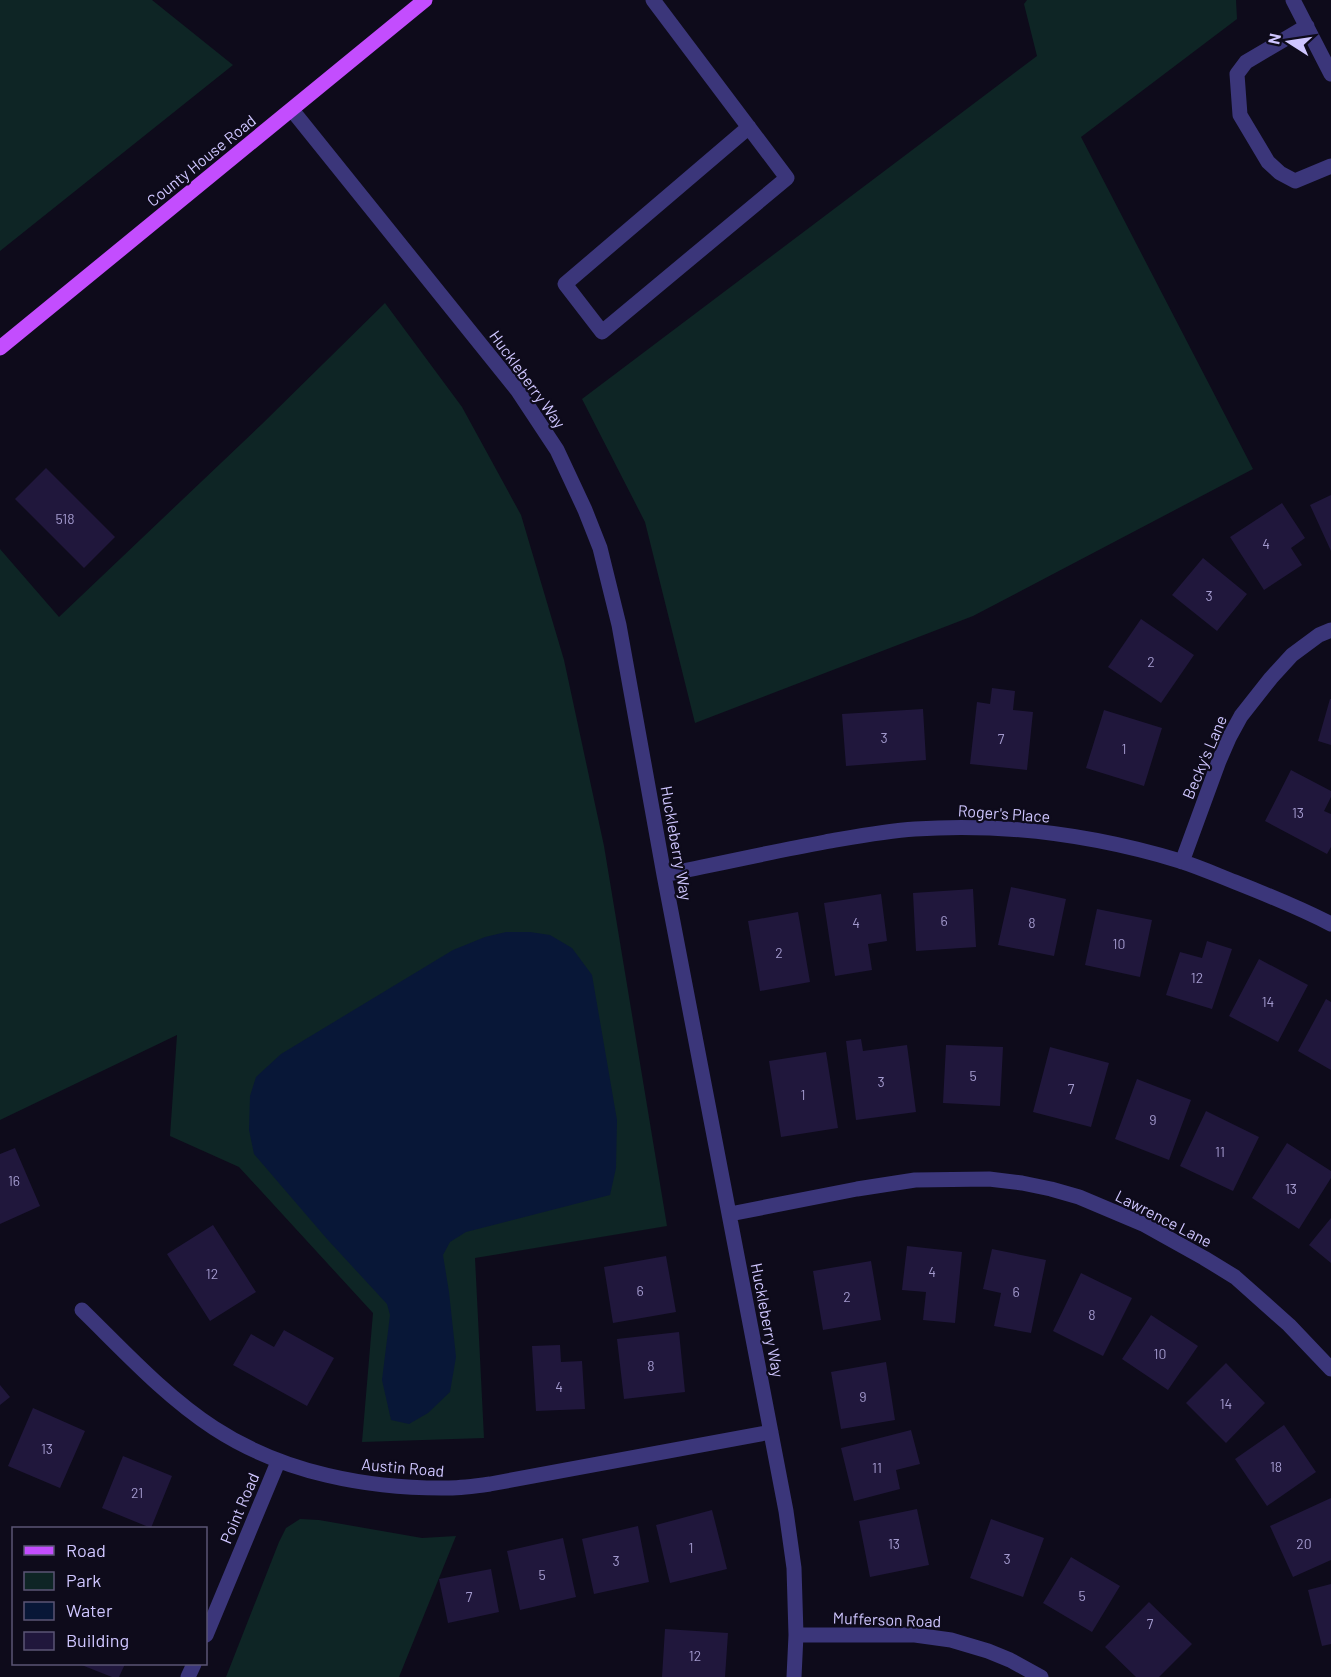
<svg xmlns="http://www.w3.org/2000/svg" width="1331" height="1677" font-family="Barlow,sans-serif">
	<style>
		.green { fill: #0e2525 }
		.water { fill: #081737 }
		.building { fill: #20173c }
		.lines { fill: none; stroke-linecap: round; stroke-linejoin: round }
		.minor { stroke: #3b367a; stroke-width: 15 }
		.major { stroke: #c34dfe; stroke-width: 15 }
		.labels { text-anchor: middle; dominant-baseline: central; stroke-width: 4.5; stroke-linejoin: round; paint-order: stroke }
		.number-label { font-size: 14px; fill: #a39ace }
		.street-label { font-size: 16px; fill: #cfc6ff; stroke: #0e0b1b }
	</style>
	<rect width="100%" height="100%" fill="#0e0b1b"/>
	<!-- green -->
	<path class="green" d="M0,0H152L233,65L0,251Z
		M1027,0H1236L1237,19L1081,137L1253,469L973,616L695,723L645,522L582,399L1037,56L1024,4Z
		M385,303L462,407L521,515L564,660L604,846L667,1226L475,1258L484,1438L362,1442L373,1313L239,1167L170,1136L177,1035L0,1120V549L59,617L262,424Z
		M300,1519L319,1520L422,1538L456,1536L399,1677H226L279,1542L286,1528Z"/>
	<!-- water -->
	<path class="water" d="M506,932H530L550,935L572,948L592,975L617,1120L616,1168L610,1195L466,1232L450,1242L443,1255L449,1292L456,1357L450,1392L428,1413L409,1424L391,1420L382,1380L390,1315L387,1304L327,1239L254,1154L249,1130L250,1096L256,1077L281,1054L453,950L485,937Z"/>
	<!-- building -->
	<path class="building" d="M46,468L115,537L84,568L15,499Z
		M1331,495V551L1310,505Z
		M1282,503L1305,538L1291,548L1302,565L1264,590L1230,537Z
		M1203,558L1247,594L1217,631L1172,595Z
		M1141,619L1194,655L1161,703L1108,667Z
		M992,688L1015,691L1013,710L1033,712L1027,770L970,764L977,702L990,704Z
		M1330,699H1331V745L1318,741Z
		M923,709L926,760L846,766L842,714Z
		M1104,710L1162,728L1144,786L1086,768Z
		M1291,770L1331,791V797L1324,811L1331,814V847L1327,854L1265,821Z
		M1011,887L1066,899L1054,956L998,945Z
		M973,889L976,947L916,951L913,893Z
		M881,894L887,941L868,944L872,970L835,976L824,903Z
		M1097,909L1152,920L1140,977L1085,965Z
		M798,912L810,982L760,991L748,921Z
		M1207,941L1232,949L1212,1009L1166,995L1180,952L1202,958Z
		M1259,959L1308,985L1278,1042L1229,1016Z
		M1326,999L1331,1002V1070L1298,1051Z
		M861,1039L863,1051L907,1045L916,1112L856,1120L846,1041Z
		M946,1045L1003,1047L1000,1106L943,1103Z
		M1050,1047L1109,1063L1091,1127L1033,1112Z
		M826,1052L838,1128L781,1137L769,1061Z
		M1137,1079L1191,1100L1169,1160L1115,1139Z
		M1206,1111L1259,1137L1233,1191L1180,1166Z
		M1287,1143L1331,1171V1178L1299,1229L1252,1198Z
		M15,1148L40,1206L0,1224V1154Z
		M1331,1218V1263L1309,1245Z
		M213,1225L256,1292L210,1321L167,1254Z
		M907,1246L962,1252L955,1323L923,1320L926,1292L902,1290Z
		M992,1249L1046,1260L1031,1333L994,1326L1001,1293L983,1289Z
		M666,1256L676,1312L613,1323L604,1267Z
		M871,1261L881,1320L823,1330L813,1271Z
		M1081,1273L1132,1298L1103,1356L1053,1331Z
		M1151,1315L1198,1346L1168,1390L1122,1359Z
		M284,1330L334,1358L307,1406L233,1365L251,1334L274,1347Z
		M679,1332L685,1392L624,1399L617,1339Z
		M560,1345L561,1362L582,1361L585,1409L536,1411L532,1346Z
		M886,1362L895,1420L841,1429L831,1372Z
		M1226,1363L1265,1403L1226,1443L1186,1403Z
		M0,1385L10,1397L0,1405Z
		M33,1408L85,1431L60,1488L8,1466Z
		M1284,1425L1316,1472L1267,1506L1235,1459Z
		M911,1430L920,1464L896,1470L900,1489L854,1501L841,1448Z
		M123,1456L172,1476L151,1528L102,1508Z
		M1331,1498V1560L1293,1577L1270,1526Z
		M917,1509L929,1565L870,1577L859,1521Z
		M712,1510L727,1569L670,1583L656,1525Z
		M991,1519L1044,1538L1023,1597L970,1578Z
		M638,1526L649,1582L594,1594L582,1539Z
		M563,1538L576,1597L520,1610L507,1551Z
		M1071,1557L1120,1586L1092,1632L1043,1603Z
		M491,1569L499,1612L448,1623L439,1579Z
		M1331,1584V1644L1322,1646L1308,1590Z
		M1149,1602L1192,1644L1159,1677H1136L1105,1647Z
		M665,1629L728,1633L725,1677H662Z
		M79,1664H125L119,1677H112Z"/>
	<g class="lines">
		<!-- minor -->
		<path class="minor" d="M653,0L787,178L602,332L565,284L749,127
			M1293,0L1331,74
			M1307,26L1246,62L1237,74L1240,115L1268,162L1280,173L1295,181L1331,166
			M292,110L518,391L557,450L585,510L600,548L619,625L664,875L786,1511L794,1568L796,1635L794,1677
			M1182,862L1219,761L1229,738L1241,716L1271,678L1292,655L1319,635L1331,630
			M664,875C717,864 771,852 825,842C854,837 884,831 915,829C1004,823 1094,835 1180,861C1199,867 1217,875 1235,882C1268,895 1300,908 1331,924
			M730,1214L857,1189L915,1180L989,1179L1022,1183L1051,1189L1079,1197L1143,1224L1204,1258L1235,1277L1289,1325L1331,1369
			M82,1310C124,1351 165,1396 214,1428C283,1473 368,1489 449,1488C462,1488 476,1486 490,1484L771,1432
			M206,1635L278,1462
			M796,1635H915L951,1640L988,1651L1010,1660L1041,1677
			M188,1677L194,1664"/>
		<!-- major -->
		<path class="major" d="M0,348L425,0"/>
	</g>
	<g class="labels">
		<!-- number labels -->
		<g class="number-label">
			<text x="65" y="518">518</text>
			<text x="1266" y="543">4</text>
			<text x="1209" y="595">3</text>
			<text x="1151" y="661">2</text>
			<text x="884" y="737">3</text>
			<text x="1001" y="738">7</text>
			<text x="1124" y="748">1</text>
			<text x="1298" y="812">13</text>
			<text x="944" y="920">6</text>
			<text x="856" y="922">4</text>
			<text x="1032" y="922">8</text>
			<text x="1119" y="943">10</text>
			<text x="779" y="952">2</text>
			<text x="1197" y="977">12</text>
			<text x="1268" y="1001">14</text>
			<text x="973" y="1075">5</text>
			<text x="881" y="1081">3</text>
			<text x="1071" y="1088">7</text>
			<text x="803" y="1094">1</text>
			<text x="1153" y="1119">9</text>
			<text x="1220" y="1151">11</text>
			<text x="14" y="1180">16</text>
			<text x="1291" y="1188">13</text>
			<text x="932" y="1271">4</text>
			<text x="212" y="1273">12</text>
			<text x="640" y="1290">6</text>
			<text x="1016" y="1291">6</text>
			<text x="847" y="1296">2</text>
			<text x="1092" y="1314">8</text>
			<text x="1160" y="1353">10</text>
			<text x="651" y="1365">8</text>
			<text x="559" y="1386">4</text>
			<text x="863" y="1396">9</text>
			<text x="1226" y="1403">14</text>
			<text x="47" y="1448">13</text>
			<text x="1276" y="1466">18</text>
			<text x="877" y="1467">11</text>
			<text x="137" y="1492">21</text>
			<text x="894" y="1543">13</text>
			<text x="1304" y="1543">20</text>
			<text x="691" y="1547">1</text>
			<text x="1007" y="1558">3</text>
			<text x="616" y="1560">3</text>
			<text x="542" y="1574">5</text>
			<text x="1082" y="1595">5</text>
			<text x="469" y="1596">7</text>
			<text x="1150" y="1623">7</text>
			<text x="695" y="1655">12</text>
		</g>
		<!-- street labels -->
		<g class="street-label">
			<text transform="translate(201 160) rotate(-39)">County House Road</text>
			<text transform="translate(528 379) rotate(54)">Huckleberry Way</text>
			<text transform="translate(1204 757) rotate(-67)">Becky's Lane</text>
			<text transform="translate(1004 813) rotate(4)">Roger's Place</text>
			<text transform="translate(677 843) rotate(80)">Huckleberry Way</text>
			<text transform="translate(1164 1218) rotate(27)">Lawrence Lane</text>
			<text transform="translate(768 1320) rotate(79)">Huckleberry Way</text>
			<text transform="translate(403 1467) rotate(5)">Austin Road</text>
			<text transform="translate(239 1508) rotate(-67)">Point Road</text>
			<text transform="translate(887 1619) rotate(2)">Mufferson Road</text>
		</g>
	</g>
	<!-- legend -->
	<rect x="12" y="1527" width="195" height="138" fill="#0e0b1b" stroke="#5b5676" stroke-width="1.5"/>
	<rect x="24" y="1546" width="30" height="9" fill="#c34dfe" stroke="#5b5676" stroke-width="1.5"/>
	<text x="66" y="1557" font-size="18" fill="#cfc6ff">Road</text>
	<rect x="24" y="1572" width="30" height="18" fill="#0e2525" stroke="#5b5676" stroke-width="1.5"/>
	<text x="66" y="1587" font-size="18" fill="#cfc6ff">Park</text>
	<rect x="24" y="1602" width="30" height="18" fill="#081737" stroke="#5b5676" stroke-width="1.5"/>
	<text x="66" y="1617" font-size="18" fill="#cfc6ff">Water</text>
	<rect x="24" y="1632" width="30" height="18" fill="#20173c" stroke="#5b5676" stroke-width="1.5"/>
	<text x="66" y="1647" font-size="18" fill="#cfc6ff">Building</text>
	<!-- north arrow -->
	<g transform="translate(1289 42) rotate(282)" stroke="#0e0b1b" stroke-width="4.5" paint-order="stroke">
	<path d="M0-4.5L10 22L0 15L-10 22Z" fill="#cfc6ff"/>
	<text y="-9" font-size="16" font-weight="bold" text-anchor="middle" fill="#cfc6ff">N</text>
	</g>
</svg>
